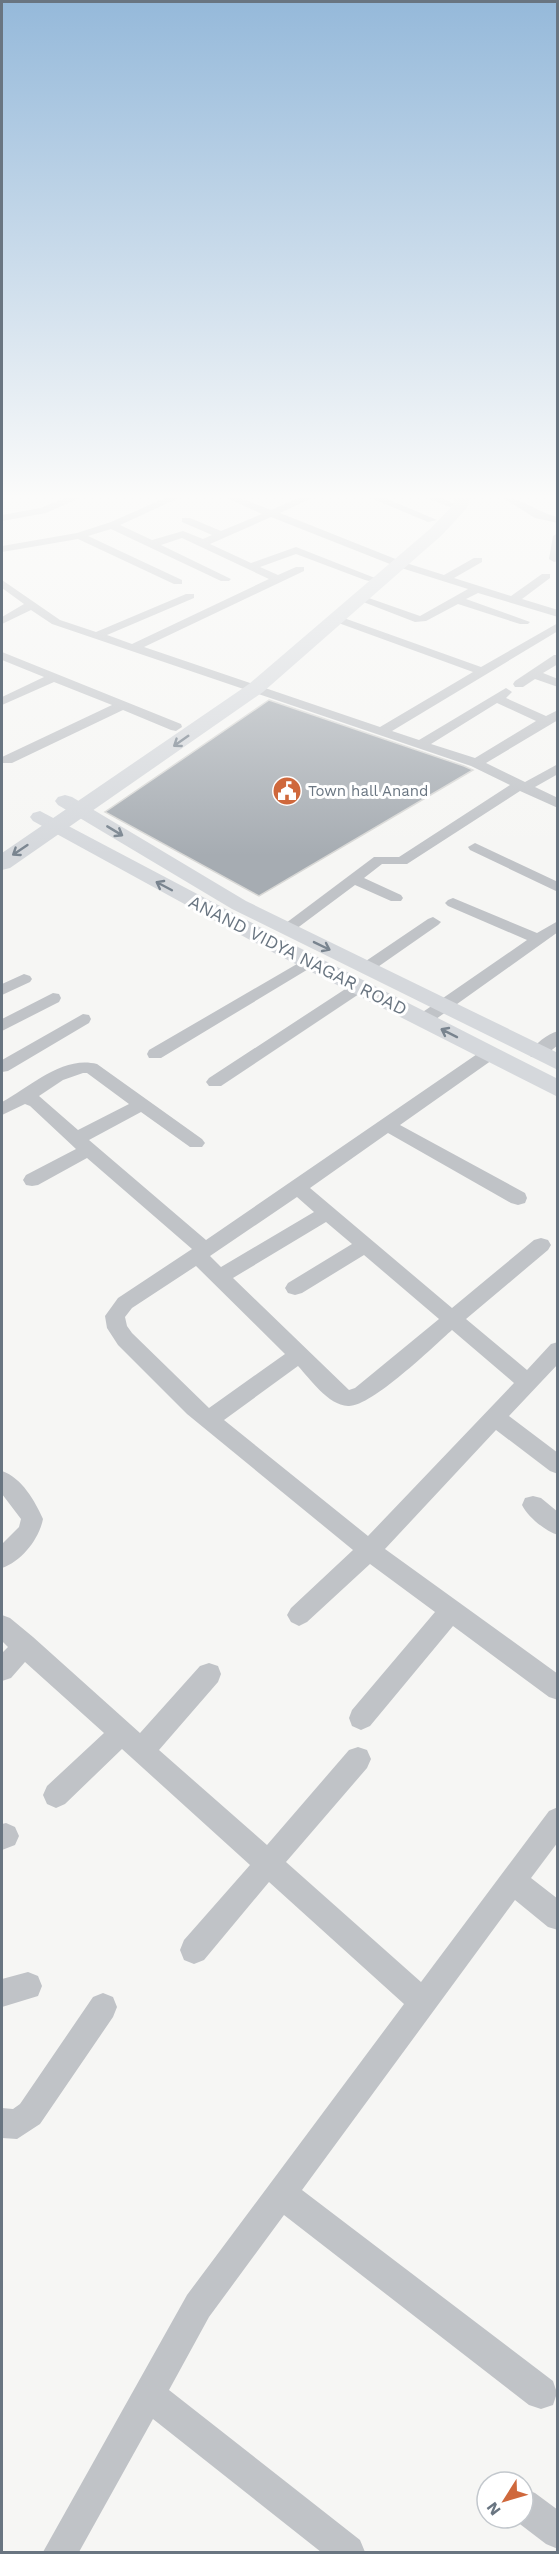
<svg xmlns="http://www.w3.org/2000/svg" width="559" height="2554" font-family="'Work Sans',sans-serif">
	<style>
		.building { fill: #a6acb2; stroke: #d8d8d6; stroke-width: 1.5 }
		.lines { fill: none; stroke-linecap: round; stroke-linejoin: round }
		.minor { fill: #c0c3c7; fill-rule: evenodd }
		.secondary { fill: #d5d8dc; fill-rule: evenodd }
		.primary { fill: #d5d8dc; fill-rule: evenodd }
		.oneway { stroke: #79848f }
		.labels { text-anchor: middle; dominant-baseline: central; stroke-width: 6; stroke-linejoin: round; paint-order: stroke }
		.far-poi-label { font-size: 15px; fill: #697581; stroke: #fff; text-anchor: start }
		.street-label { font-size: 18px; fill: #697581; stroke: #fff }
	</style>
	<rect width="100%" height="100%" fill="#f6f6f4"/>
	<!-- building -->
	<path class="building" d="M269,700L464,766L473,770L259,896L105,812Z"/>
	<g class="lines">
		<!-- minor -->
		<path class="minor" d="M66,498H80L46,513L2,521V515L40,508Z
			M165,498H179L120,525L152,540L183,531L203,539L212,535L182,522V518H190L221,531L262,514L227,498H241L271,510L298,498H312L280,513L403,562L444,575L474,558H482V562L454,578L511,596L542,574H550V578L522,599L558,610V617L478,593L466,599L530,622L528,624H520L458,604L426,621L415,622L353,598L359,595L363,596L420,616L468,589L395,566L271,517L210,544L251,563L296,547L375,578L369,581L365,580L296,554L260,567L278,575L296,567H304V571L144,647L380,727L473,672L333,621V617H341L481,667L558,623V631L392,731L419,740L506,688L512,692L506,698L546,716L558,710V720L486,763L525,782L558,764V774L535,787L558,798V808L520,791L407,864H382L364,878L401,895L403,898L401,901H391L355,885L292,932H282L279,929L282,926L374,857H399L510,785L471,766L52,624L31,610L2,624V617L24,604L2,588V580L60,620L96,632L186,594H194V598L107,635L132,644L269,579L182,538L161,545L231,579L229,581H221L111,529L88,536L182,580V584H174L78,539L2,552V546L77,533L111,522ZM497,703L536,721L475,758L431,744Z
			M371,498H385L437,520L428,522Z
			M427,498H442L455,504L450,507Z
			M503,498C523,498 538,513 558,517V523L535,518Z
			M558,533V561L554,562L549,559L553,536Z
			M2,652L181,724L182,727L176,731L171,730L123,710L12,763H2V757L112,705L54,682L2,705V697L44,677L2,660Z
			M554,655H558V664L543,673L558,679V687L535,679L523,687H515L513,684L515,681Z
			M475,843L558,882V892L470,850L468,847Z
			M453,898L537,933L558,921V932L429,1024H417L415,1020L417,1016L527,940L448,906L445,903L448,900Z
			M433,917L441,922L438,925L372,971H360L358,968L360,965L428,919Z
			M309,957L315,959L317,962L315,965L161,1058H149L147,1054L149,1050Z
			M24,974L30,976L32,979L30,982L2,995V984Z
			M359,982L367,987L365,990L221,1086H209L206,1082L209,1078L353,984Z
			M53,993L59,994L61,998L59,1002L2,1031V1019Z
			M83,1014L89,1015L91,1019L89,1023L8,1071L2,1072V1060Z
			M558,1031V1045L543,1057H531L529,1053C535,1044 547,1034 558,1031Z
			M489,1049L495,1050L497,1054L495,1058L400,1125L525,1193L527,1198L525,1203L518,1205L511,1203L388,1133L310,1188L452,1308L534,1240L541,1238L548,1240L551,1245L548,1250L466,1319L527,1370L551,1344L558,1342V1364L509,1416L558,1453V1474L550,1471L496,1430L385,1549L558,1674V1700L549,1697L453,1626L370,1726L361,1730L352,1726L349,1718L352,1710L435,1612L370,1564L307,1622L299,1626L291,1622L287,1615L291,1608L353,1550L187,1414L118,1345L107,1328L105,1316L118,1298L192,1249L87,1158L38,1185L32,1186L26,1185L23,1180L26,1175L76,1149L30,1106L25,1104L2,1115V1102C30,1087 63,1055 97,1064L202,1139L205,1143L202,1147H190L141,1112L89,1140L206,1240L483,1050ZM83,1073H87L129,1104L78,1130L39,1096L63,1080ZM297,1197L314,1212L221,1267L210,1256ZM326,1222L352,1244L288,1283L285,1288L288,1293L295,1295L302,1293L364,1255L439,1319L355,1388L349,1390L233,1278ZM196,1266L285,1354L209,1408L132,1333L127,1326L125,1317L132,1308ZM452,1330L514,1383L368,1536L224,1420L298,1366C310,1379 328,1405 348,1406C370,1408 433,1347 452,1330Z
			M2,1471C22,1478 35,1501 43,1519C39,1539 22,1561 2,1568V1544L19,1527L21,1519L2,1494Z
			M533,1496L541,1498L558,1512V1535C545,1531 528,1517 522,1505L525,1498Z
			M2,1615L10,1618L33,1637L140,1733L200,1666L209,1663L218,1666L221,1674L218,1682L159,1750L267,1845L349,1750L358,1747L367,1750L371,1759L367,1768L286,1862L421,1982L549,1811L558,1807V1842L531,1878L558,1899V1930L548,1927L515,1900L302,2190L553,2381L557,2393L553,2405L541,2409L529,2405L284,2215L209,2317L169,2390L360,2540L365,2552H321L153,2419L79,2552H43L187,2295L404,2004L269,1882L204,1960L194,1964L184,1960L180,1950L184,1940L250,1865L122,1749L65,1804L56,1808L47,1804L43,1795L47,1786L104,1733L25,1662L11,1678L2,1681V1653L8,1647L2,1641Z
			M6,1823L15,1827L19,1836L15,1845L2,1850V1824Z
			M28,1972L38,1976L42,1986L38,1996L2,2007V1979Z
			M103,1993L113,1997L117,2007L113,2017L40,2124L17,2139L2,2138V2108L13,2109L20,2104L93,1997Z
			M523,2488L535,2493L558,2510V2549L546,2544L512,2518H523Z"/>
		<!-- secondary -->
		<path class="secondary" d="M65,795L72,797L246,901L558,1053V1070L232,909L58,805L55,801L58,797Z
			M40,811L290,943L558,1079V1097L274,953L33,821L30,817L33,813Z"/>
		<!-- primary -->
		<path class="primary" d="M455,498H471L466,509L442,535L263,692L10,868L2,870V853L249,684L430,529L453,505Z"/>
	</g>
	<!-- one-way arrows -->
	<defs><path id="oneway-shaft" d="M-6 0H5M1.5-3L5.5 0L1.5 3" fill="none" stroke-width="1.6" stroke-linecap="round" stroke-linejoin="round" transform="scale(1.5)"/></defs>
	<g class="oneway">
		<use href="#oneway-shaft" transform="translate(181 741) rotate(145)"/>
		<use href="#oneway-shaft" transform="translate(115 831) rotate(31)"/>
		<use href="#oneway-shaft" transform="translate(20 850) rotate(146)"/>
		<use href="#oneway-shaft" transform="translate(164 886) rotate(-152)"/>
		<use href="#oneway-shaft" transform="translate(322 946) rotate(26)"/>
		<use href="#oneway-shaft" transform="translate(449 1033) rotate(-153)"/>
	</g>
	<!-- sky -->
	<linearGradient id="sky" x2="0" y2="1"><stop stop-color="#95b9da"/><stop offset="0.58" stop-color="#fbfbfa"/><stop offset="1" stop-color="#fbfbfa" stop-opacity="0"/></linearGradient>
	<rect width="559" height="856" fill="url(#sky)"/>
	<!-- icons -->
	<defs>
		<g id="civic-disc" transform="scale(1.5)"><circle r="9.5" fill="#cf683c" stroke="#fff"/><path d="M-.6-6.5H3V-4.5H.6V-3L4-1V1h2V6H-6V1h2V-1L-.6-3ZM-1.2 2.5V6h2.4V2.5Z" fill="#fff"/></g>
	</defs>
	<g fill-rule="evenodd">
		<use href="#civic-disc" x="287" y="791"/>
	</g>
	<g class="labels">
		<!-- far-poi labels -->
		<g class="far-poi-label">
			<text x="308" y="791">Town hall Anand</text>
		</g>
		<!-- street labels -->
		<g class="street-label">
			<text transform="translate(298 955) rotate(27)">ANAND VIDYA NAGAR ROAD</text>
		</g>
	</g>
	<!-- border -->
	<rect width="559" height="2554" fill="none" stroke="#697581" stroke-width="6"/>
	<!-- north arrow -->
	<g transform="translate(505 2500) rotate(233)"><circle r="28" fill="#ffffff" stroke="#c3c8cd" stroke-width="1.5"/>
	<path d="M0-4.5L10 22L0 15L-10 22Z" fill="#cf683c"/>
	<text y="-9" font-size="16" font-weight="bold" text-anchor="middle" fill="#697581">N</text>
	</g>
</svg>
